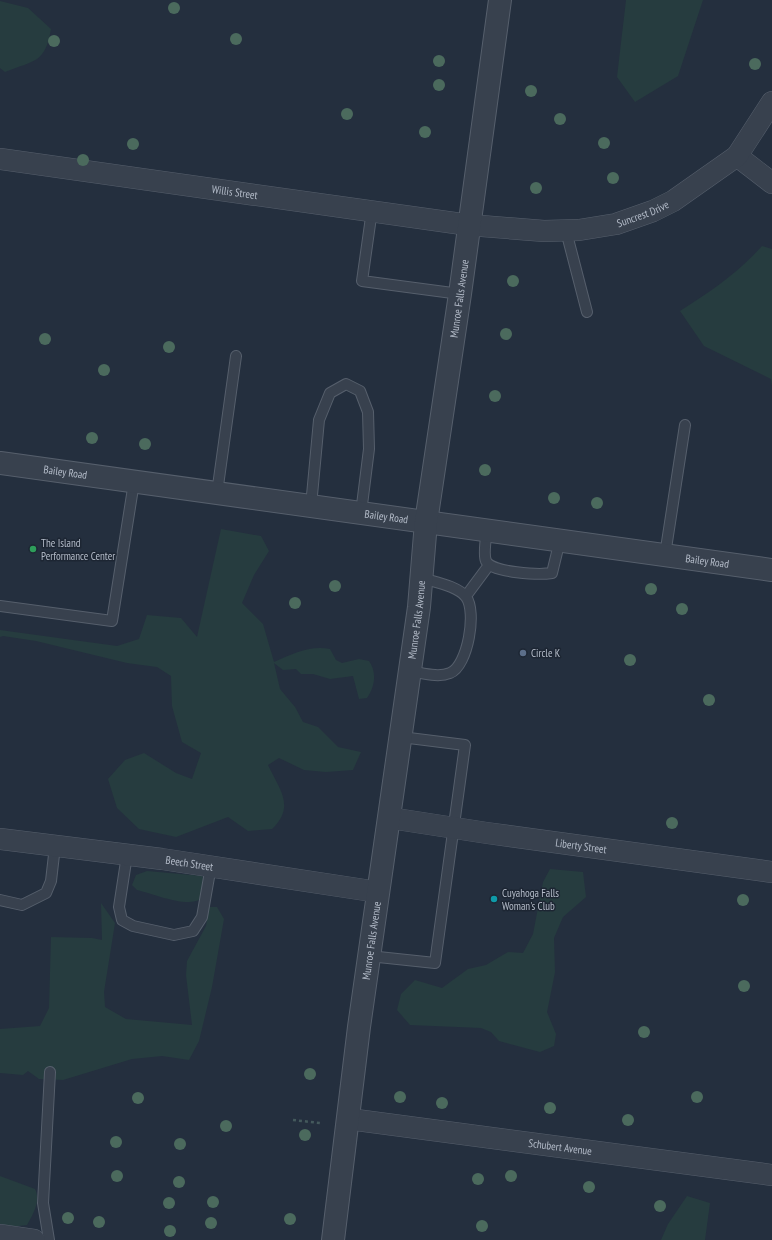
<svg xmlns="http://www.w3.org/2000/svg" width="772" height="1240" font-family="'PT Sans Narrow',sans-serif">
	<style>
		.green { fill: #263c3f }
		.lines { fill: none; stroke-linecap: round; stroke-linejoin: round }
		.service-casing { stroke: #565f6c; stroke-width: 12 }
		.minor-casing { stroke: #565f6c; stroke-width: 22 }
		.tertiary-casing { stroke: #565f6c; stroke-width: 24 }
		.path { stroke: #44595c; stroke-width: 2.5; stroke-dasharray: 3 3; stroke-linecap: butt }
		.service { stroke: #38414e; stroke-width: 10 }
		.minor { stroke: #38414e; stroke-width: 21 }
		.tertiary { stroke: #38414e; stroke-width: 22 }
		.tree { fill: #4b6a5d }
		.leisure-dot { fill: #2e9e5b; stroke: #1d2633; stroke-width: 1.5 }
		.service-dot { fill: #5c6f8a; stroke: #1d2633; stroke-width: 1.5 }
		.culture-dot { fill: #0f9aa8; stroke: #1d2633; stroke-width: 1.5 }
		.labels { text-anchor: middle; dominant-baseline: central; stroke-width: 3; stroke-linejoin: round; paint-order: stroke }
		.street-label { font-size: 11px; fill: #b4bcc9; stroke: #1d2633 }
		.poi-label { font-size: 11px; fill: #b4bcc9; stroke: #1d2633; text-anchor: start }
	</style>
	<rect width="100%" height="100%" fill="#242f3e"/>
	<!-- green -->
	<path class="green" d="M626,0H703L678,76L635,102L617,77Z
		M0,1L28,8L51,29C45,64 34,60 5,72L0,68Z
		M762,246L772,249V386L771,379L704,346L680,311C710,292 738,273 762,246Z
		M221,529L261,536L269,551L254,575L242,603L263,624L274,662C292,654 310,645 330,649L336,660L342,663L359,659L369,661C377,672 375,687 367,698L359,699L353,676L330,679L313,674H301L296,669L283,670L274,663L280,689L295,707L303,722L318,727L338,747L361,752L353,770L326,772L304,770L279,758L268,765C279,789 296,806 272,829L248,831L228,817L176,837L139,829L117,808L108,779L125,760L144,753L176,773L192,779L201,753L182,742L172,706L171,676L157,667L127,663L36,641L3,636L0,637V630L117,646L139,639L147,615L181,618L197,637Z
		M550,869L583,872L586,897L563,917L554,938L555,972L547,1012L556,1034L554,1046L540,1052L499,1041L491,1032L481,1028L410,1025L397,1010L401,994L415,980L442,988L468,969L486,965L508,952L523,953L533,934L543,882Z
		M147,871L202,876C218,922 156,894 137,890L132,885L136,875Z
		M101,903L115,923L104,992L105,1007L126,1019L192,1025L186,975L187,961L206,926L209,907H217L224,919L212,987L199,1041L189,1060L162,1056L132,1059L63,1080L39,1079L28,1071L23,1075L0,1073V1029L40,1026L49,1008L51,937L92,938L102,940Z
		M0,1176L35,1189C41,1201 33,1214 27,1225L11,1227L0,1224Z
		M687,1196L710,1203L705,1240H661L668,1224Z"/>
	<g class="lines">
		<!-- service casing -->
		<g class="service-casing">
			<path id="service" d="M372,210L362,281L460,294
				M566,231L587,312
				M217,493L236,356
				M311,506L319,420L330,393L346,384L360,391L368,412L369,449L361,513
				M487,530C486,538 483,554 486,561C492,573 540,575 552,573L560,540
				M665,555L685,425
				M466,596L489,565
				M0,606L112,621L134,482
				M410,671C423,673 438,678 450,673C468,666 477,611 466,597C458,586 434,582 422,578
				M127,855L119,907L122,920L133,926L174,935L193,931L202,917L211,866
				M0,900L22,905L46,893L51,881L55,846
				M369,956L435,963L465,745L401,737
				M49,1240L43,1203L50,1072"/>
		</g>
		<!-- minor casing -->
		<g class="minor-casing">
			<g id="minor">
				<path d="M737,156L772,183"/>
				<path id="s1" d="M0,159L469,225L544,231L579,230L616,224L653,211L673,201L737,156L772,102"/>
				<path id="s2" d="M390,818L487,833L772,872"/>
				<path id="s3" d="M0,839L162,859L378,892"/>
				<path id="s4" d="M349,1119L772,1175"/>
				<path d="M0,1235L34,1240"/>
			</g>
		</g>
		<!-- tertiary casing -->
		<g class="tertiary-casing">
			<g id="tertiary">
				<path id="s5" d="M0,463L772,570"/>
				<path id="s6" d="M333,1240L359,1027L419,607L426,522L460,294L500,0"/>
			</g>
		</g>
		<!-- path -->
		<path class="path" d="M293,1120L320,1123"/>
		<!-- service -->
		<use href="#service" class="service"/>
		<!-- minor -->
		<use href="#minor" class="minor"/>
		<!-- tertiary -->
		<use href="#tertiary" class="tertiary"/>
	</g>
	<!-- trees -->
	<g class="tree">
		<circle cx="174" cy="8" r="6"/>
		<circle cx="236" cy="39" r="6"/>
		<circle cx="54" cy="41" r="6"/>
		<circle cx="439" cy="61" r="6"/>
		<circle cx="755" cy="64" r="6"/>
		<circle cx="439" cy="85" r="6"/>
		<circle cx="531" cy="91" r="6"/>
		<circle cx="347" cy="114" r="6"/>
		<circle cx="560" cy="119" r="6"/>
		<circle cx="425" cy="132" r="6"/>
		<circle cx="604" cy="143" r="6"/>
		<circle cx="133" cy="144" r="6"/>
		<circle cx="83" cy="160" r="6"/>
		<circle cx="613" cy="178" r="6"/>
		<circle cx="536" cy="188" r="6"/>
		<circle cx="513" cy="281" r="6"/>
		<circle cx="506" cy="334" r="6"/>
		<circle cx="45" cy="339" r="6"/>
		<circle cx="169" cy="347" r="6"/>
		<circle cx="104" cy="370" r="6"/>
		<circle cx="495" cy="396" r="6"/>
		<circle cx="92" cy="438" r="6"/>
		<circle cx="145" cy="444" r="6"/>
		<circle cx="485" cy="470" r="6"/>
		<circle cx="554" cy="498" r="6"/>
		<circle cx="597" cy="503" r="6"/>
		<circle cx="335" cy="586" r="6"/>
		<circle cx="651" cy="589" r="6"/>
		<circle cx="295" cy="603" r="6"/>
		<circle cx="682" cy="609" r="6"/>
		<circle cx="630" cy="660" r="6"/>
		<circle cx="709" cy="700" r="6"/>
		<circle cx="672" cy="823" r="6"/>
		<circle cx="743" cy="900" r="6"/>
		<circle cx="744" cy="986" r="6"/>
		<circle cx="644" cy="1032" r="6"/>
		<circle cx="310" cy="1074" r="6"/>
		<circle cx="400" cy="1097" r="6"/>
		<circle cx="697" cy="1097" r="6"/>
		<circle cx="138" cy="1098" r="6"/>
		<circle cx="442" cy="1103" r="6"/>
		<circle cx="550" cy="1108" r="6"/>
		<circle cx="628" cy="1120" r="6"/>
		<circle cx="226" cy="1126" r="6"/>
		<circle cx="305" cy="1135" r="6"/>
		<circle cx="116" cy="1142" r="6"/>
		<circle cx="180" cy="1144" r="6"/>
		<circle cx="117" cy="1176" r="6"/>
		<circle cx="511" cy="1176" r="6"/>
		<circle cx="478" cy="1179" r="6"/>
		<circle cx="179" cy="1182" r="6"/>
		<circle cx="589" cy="1187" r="6"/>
		<circle cx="213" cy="1202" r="6"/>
		<circle cx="169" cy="1203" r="6"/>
		<circle cx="660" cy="1206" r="6"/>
		<circle cx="68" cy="1218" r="6"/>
		<circle cx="290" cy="1219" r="6"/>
		<circle cx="99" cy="1222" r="6"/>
		<circle cx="211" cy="1223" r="6"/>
		<circle cx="482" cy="1226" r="6"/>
		<circle cx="170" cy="1231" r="6"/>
	</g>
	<!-- markers -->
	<circle class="leisure-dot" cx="33" cy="549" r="4"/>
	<circle class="service-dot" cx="523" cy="653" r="4"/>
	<circle class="culture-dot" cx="494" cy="899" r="4"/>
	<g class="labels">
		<!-- street labels -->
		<g class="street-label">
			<text stroke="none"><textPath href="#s1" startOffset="237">Willis Street</textPath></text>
			<text stroke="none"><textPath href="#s1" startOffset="650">Suncrest Drive</textPath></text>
			<text stroke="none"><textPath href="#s6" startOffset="950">Munroe Falls Avenue</textPath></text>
			<text stroke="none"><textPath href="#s5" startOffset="66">Bailey Road</textPath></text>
			<text stroke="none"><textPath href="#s5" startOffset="390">Bailey Road</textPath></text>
			<text stroke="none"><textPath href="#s5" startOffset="714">Bailey Road</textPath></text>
			<text stroke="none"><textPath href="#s6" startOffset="626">Munroe Falls Avenue</textPath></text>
			<text stroke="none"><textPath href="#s2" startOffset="193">Liberty Street</textPath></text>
			<text stroke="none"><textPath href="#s3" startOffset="191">Beech Street</textPath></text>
			<text stroke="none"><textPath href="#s6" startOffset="302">Munroe Falls Avenue</textPath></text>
			<text stroke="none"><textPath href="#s4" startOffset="213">Schubert Avenue</textPath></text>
		</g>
		<!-- poi labels -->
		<g class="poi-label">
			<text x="41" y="543">The Island<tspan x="41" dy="13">Performance Center</tspan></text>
			<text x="531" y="653">Circle K</text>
			<text x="502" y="893">Cuyahoga Falls<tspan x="502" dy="13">Woman's Club</tspan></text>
		</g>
	</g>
</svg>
